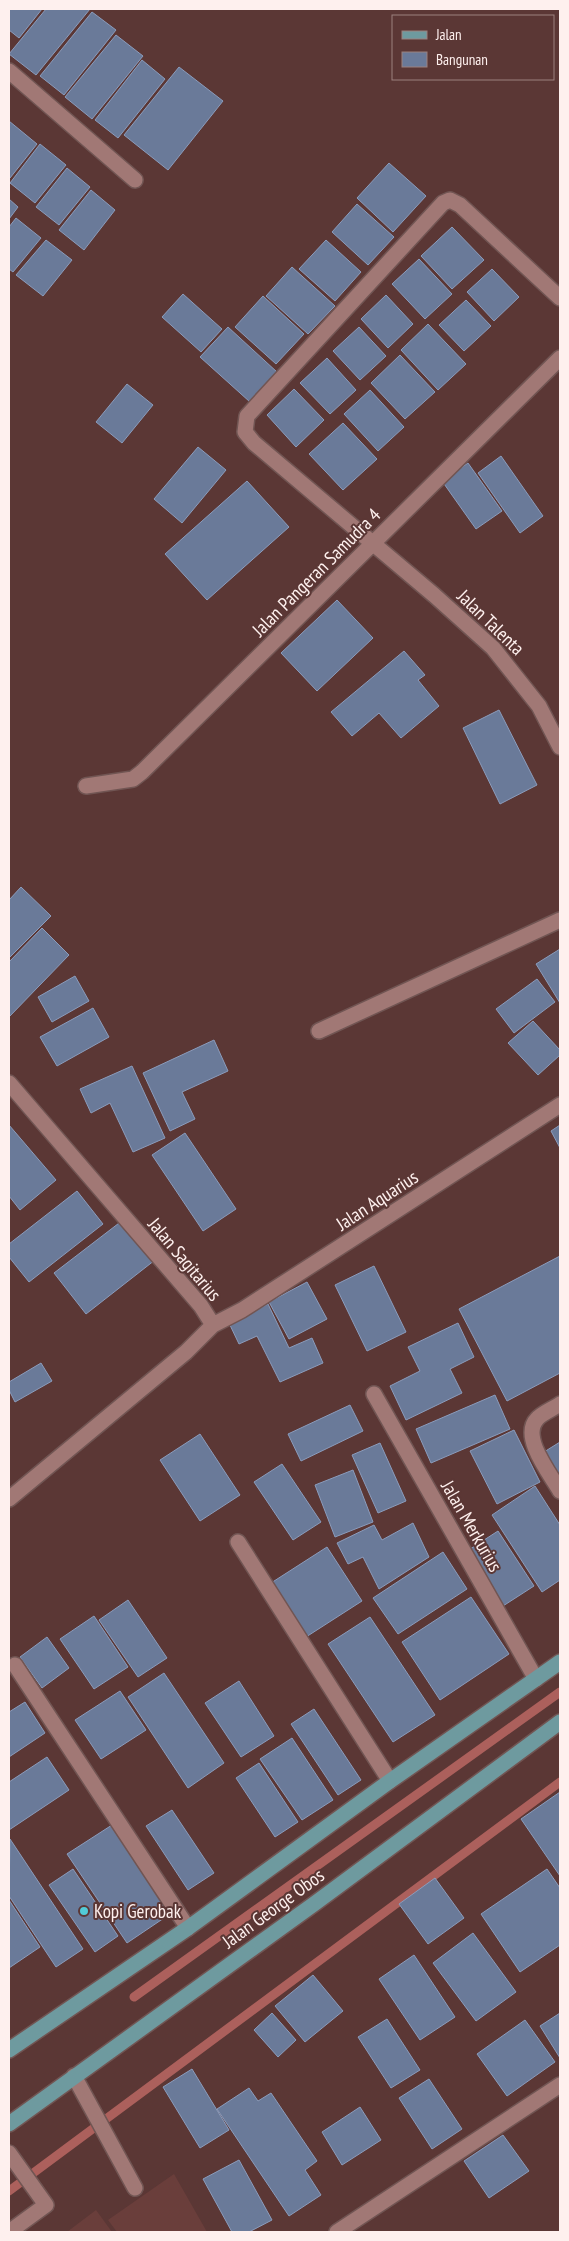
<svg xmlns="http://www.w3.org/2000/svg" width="569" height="2241" font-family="'PT Sans Narrow',sans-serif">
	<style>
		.built { fill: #6a3e3b }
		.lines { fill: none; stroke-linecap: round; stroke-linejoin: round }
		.stream { stroke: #ac605c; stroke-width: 9 }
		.building { fill: #6a7a99; stroke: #8b9cbc }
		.lane-casing { stroke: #715553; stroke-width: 18 }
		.street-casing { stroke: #715553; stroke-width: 18 }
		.primary-casing { stroke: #715553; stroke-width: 18 }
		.lane { stroke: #a17875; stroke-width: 15 }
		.street { stroke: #a17875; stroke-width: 15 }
		.primary { stroke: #6e9a9f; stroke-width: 15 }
		.poi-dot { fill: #52cbd7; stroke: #5b3735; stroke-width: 2 }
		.labels { text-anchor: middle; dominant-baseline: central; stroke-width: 4; stroke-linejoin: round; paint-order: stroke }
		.street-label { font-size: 19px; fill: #fef0ee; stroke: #5b3735 }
		.poi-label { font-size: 19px; fill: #fef0ee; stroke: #5b3735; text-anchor: start }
	</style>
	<rect width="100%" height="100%" fill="#5b3735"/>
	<!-- built -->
	<path class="built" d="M174,2174L207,2232H117L108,2220Z
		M96,2210L112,2232H67Z"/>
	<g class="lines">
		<!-- stream -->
		<path class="stream" d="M134,1997L560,1692
			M9,2191L560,1782"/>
	</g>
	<!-- building -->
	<path class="building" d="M9,9H42L19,38L9,30Z
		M46,9H90L36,75L9,54Z
		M92,12L116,30L64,95L40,76Z
		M116,35L143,56L92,119L65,97Z
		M142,60L165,79L118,138L95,120Z
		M179,67L223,101L168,170L124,135Z
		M9,121L37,144L10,178L9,177Z
		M40,144L66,165L35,203L10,183Z
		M389,163L426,196L393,232L357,198Z
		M67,168L90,187L59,225L36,207Z
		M91,190L115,210L84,250L59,230Z
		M9,199L18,207L9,219Z
		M357,204L394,237L368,265L332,232Z
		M16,218L41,238L13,272L9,269V227Z
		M452,227L484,260L452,289L421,256Z
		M46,240L72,260L43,296L16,275Z
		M326,240L361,272L335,301L299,269Z
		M419,259L452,294L425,319L392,284Z
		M292,267L335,306L308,334L266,296Z
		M492,269L519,297L494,321L467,292Z
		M183,294L222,329L201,352L162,317Z
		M386,295L413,324L388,348L361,319Z
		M263,296L304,334L276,364L235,327Z
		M466,300L491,326L464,351L439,325Z
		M428,324L466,364L438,390L401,350Z
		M228,327L277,372L250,402L200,357Z
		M359,327L386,356L360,380L333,351Z
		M400,355L435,392L405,419L371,383Z
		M327,358L356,390L330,414L300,383Z
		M127,384L153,405L122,443L96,422Z
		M294,389L324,420L296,447L267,415Z
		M370,390L404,427L378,451L344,414Z
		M343,423L377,459L343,490L309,454Z
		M198,447L226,470L182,523L154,499Z
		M501,456L543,516L520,533L478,473Z
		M468,463L502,511L476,529L442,481Z
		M247,481L289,527L207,600L165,554Z
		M337,600L373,638L317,691L281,653Z
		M404,651L425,675L418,680L439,706L401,738L379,713L352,736L331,712Z
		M499,710L537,785L500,804L463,728Z
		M21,887L51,916L9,958V900Z
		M42,928L69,955L9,1017V962Z
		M560,949V1003L536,964Z
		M75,976L89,1001L52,1022L38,997Z
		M537,979L555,1002L514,1033L496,1009Z
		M93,1008L109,1037L57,1066L40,1037Z
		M533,1021L560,1050V1055L538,1075L508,1043Z
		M214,1040L228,1071L182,1092L195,1119L170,1131L143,1073Z
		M132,1066L165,1138L133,1152L110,1103L91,1113L80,1089Z
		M9,1125L56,1180L20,1210L9,1196Z
		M560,1125V1148L551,1131Z
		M185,1133L236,1209L203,1231L152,1155Z
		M77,1191L103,1224L29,1282L9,1257V1244Z
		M123,1220L155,1260L86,1314L54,1273Z
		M560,1256V1373L507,1401L459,1309Z
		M374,1266L406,1332L367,1351L335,1285Z
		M307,1282L327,1319L289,1339L269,1302Z
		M268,1304L289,1348L312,1338L323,1363L280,1382L257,1336L239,1344L229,1323Z
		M458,1323L474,1357L450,1369L462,1393L406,1420L390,1386L420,1371L408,1347Z
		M41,1363L52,1381L15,1402L9,1390V1382Z
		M495,1395L510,1429L431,1463L416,1429Z
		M350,1405L363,1431L301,1461L288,1434Z
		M514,1430L540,1482L497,1504L470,1451Z
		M200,1434L240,1495L200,1521L160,1460Z
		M560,1442V1477L544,1452Z
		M380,1443L406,1501L378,1513L352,1455Z
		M282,1464L321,1522L293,1540L254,1482Z
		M353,1470L373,1522L335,1537L315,1485Z
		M535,1486L560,1525V1580L542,1592L492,1515Z
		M413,1523L429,1557L379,1589L363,1557L348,1564L337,1543L374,1525L382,1540Z
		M498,1531L534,1586L503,1606L467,1551Z
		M327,1547L362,1601L306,1637L271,1583Z
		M443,1552L467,1589L398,1634L373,1598Z
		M471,1597L509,1654L440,1700L402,1642Z
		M128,1600L167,1658L138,1677L99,1620Z
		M94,1616L128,1667L94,1689L60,1639Z
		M370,1617L435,1715L393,1742L328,1644Z
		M47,1637L69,1668L42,1688L20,1657Z
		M164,1673L224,1763L188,1788L128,1697Z
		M239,1681L274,1736L241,1757L205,1703Z
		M120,1691L146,1730L101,1759L75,1720Z
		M25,1702L45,1733L9,1757V1712Z
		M314,1709L361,1780L338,1795L291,1724Z
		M292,1738L333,1800L302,1820L260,1759Z
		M47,1757L69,1790L9,1830V1782Z
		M259,1763L298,1822L275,1837L236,1778Z
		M560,1792V1876L521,1819Z
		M172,1810L214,1873L188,1890L146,1826Z
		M112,1825L170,1914L127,1943L67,1854Z
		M10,1839L83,1949L56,1967L9,1896Z
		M73,1869L118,1936L95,1952L49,1885Z
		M547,1869L560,1888V1945L520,1972L481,1914Z
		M435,1878L464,1918L428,1944L399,1904Z
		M9,1900L40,1947L9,1968Z
		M473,1933L516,1992L476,2021L433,1963Z
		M414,1955L455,2017L420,2040L379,1979Z
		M313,1975L343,2011L305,2042L275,2006Z
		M272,2013L296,2040L278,2057L254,2030Z
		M560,2013V2058L540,2026Z
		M387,2019L420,2070L391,2088L358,2037Z
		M525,2020L555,2062L507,2096L477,2054Z
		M192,2069L229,2130L200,2148L163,2087Z
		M429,2079L462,2129L432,2149L399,2098Z
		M249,2088L258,2101L271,2093L317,2161L305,2170L321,2195L289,2216L217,2109Z
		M360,2107L381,2140L342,2165L322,2132Z
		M503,2135L529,2171L489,2198L464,2161Z
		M239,2160L272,2220L249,2232H232L203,2179Z"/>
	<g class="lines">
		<!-- lane casing -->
		<g class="lane-casing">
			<path id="lane" d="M74,2076L135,2188
				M9,2153L46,2205L9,2232"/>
		</g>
		<!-- street casing -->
		<g class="street-casing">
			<path id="street" d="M9,71L135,180
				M560,298L460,205L450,200L443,203L247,416L245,432L254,443L434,595L493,648L539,706L560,747
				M86,786L133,779L142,772L560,358
				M319,1031L560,920
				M9,1083L201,1306L213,1325L186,1352L9,1499
				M213,1325L242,1310L560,1105
				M374,1394L536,1679
				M560,1404C553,1409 542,1413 537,1419C520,1437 551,1475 560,1491
				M238,1542L390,1781
				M15,1665L188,1928
				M337,2232L560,2085"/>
		</g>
		<!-- primary casing -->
		<g class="primary-casing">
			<path id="primary" d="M9,2050L188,1928L390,1781L560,1662
				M9,2124L314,1904L560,1722"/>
		</g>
		<!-- lane -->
		<use href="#lane" class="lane"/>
		<!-- street -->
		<use href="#street" class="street"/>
		<!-- primary -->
		<use href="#primary" class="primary"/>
	</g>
	<!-- markers -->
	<circle class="poi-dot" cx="84" cy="1911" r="5"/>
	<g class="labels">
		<!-- street labels -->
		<g class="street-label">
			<text transform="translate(316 572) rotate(-45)">Jalan Pangeran Samudra 4</text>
			<text transform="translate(491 622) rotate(44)">Jalan Talenta</text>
			<text transform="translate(377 1200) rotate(-33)">Jalan Aquarius</text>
			<text transform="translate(185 1259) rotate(50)">Jalan Sagitarius</text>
			<text transform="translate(472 1526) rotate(60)">Jalan Merkurius</text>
			<text transform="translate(273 1908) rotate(-36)">Jalan George Obos</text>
		</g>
		<!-- poi labels -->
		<g class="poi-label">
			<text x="94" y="1911">Kopi Gerobak</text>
		</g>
	</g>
	<!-- border -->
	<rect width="569" height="2241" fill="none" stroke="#fef0ee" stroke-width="20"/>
	<!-- legend -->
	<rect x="392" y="15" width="162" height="65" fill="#5b3735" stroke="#9c817f"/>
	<rect x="402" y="31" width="25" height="8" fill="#6e9a9f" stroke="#9c817f"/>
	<text x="436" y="40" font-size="15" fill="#fef0ee">Jalan</text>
	<rect x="402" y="52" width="25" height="15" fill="#6a7a99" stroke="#9c817f"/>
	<text x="436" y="65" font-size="15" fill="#fef0ee">Bangunan</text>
</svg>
